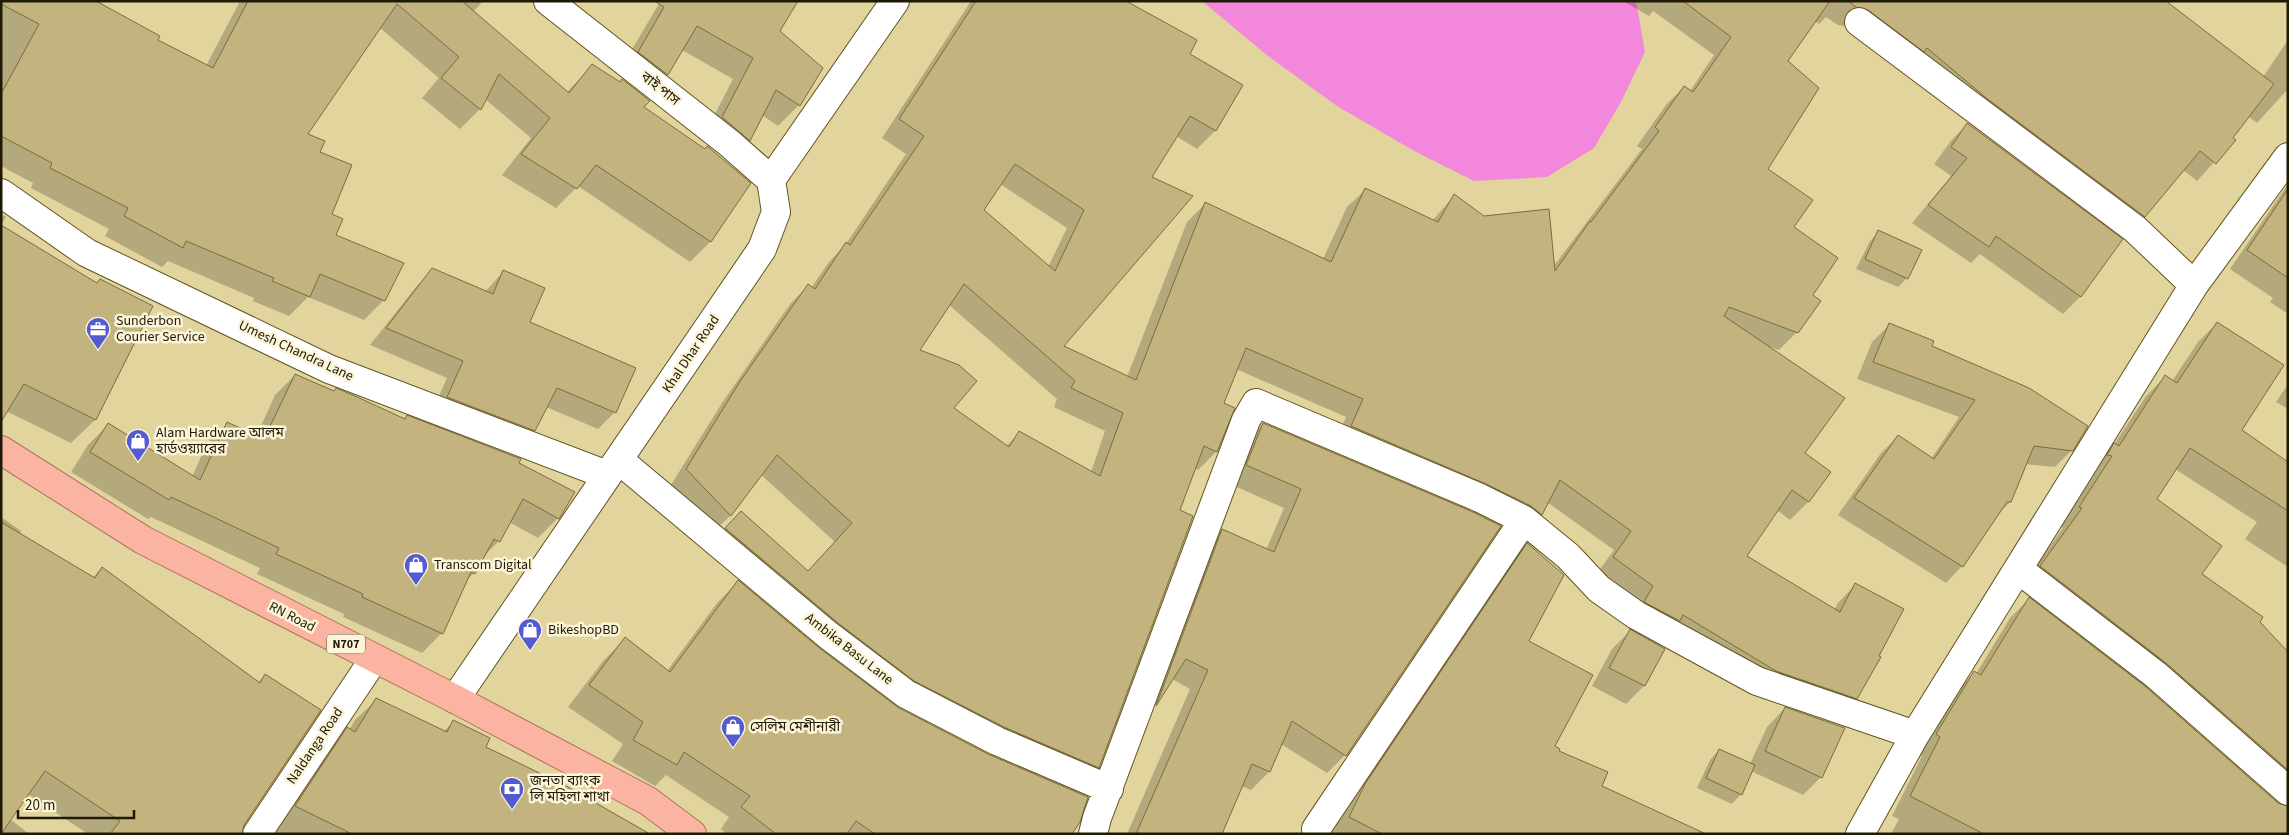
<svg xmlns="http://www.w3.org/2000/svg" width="2289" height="835" font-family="'Source Sans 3','Noto Sans Bengali',sans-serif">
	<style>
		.water { fill: #f287dc }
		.shadow { fill: #0003; fill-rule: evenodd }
		.building { fill: #c3b47f; stroke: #7a6d39; fill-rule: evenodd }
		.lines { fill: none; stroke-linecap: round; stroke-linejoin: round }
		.minor-casing { stroke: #625420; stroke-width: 30 }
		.tertiary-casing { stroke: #625420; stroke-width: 30 }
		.trunk-casing { stroke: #ae725b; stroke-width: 30 }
		.minor { stroke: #fff; stroke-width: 28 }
		.tertiary { stroke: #fff; stroke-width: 28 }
		.trunk { stroke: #fcb4a2; stroke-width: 28 }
		.labels { text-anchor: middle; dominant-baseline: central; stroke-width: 5; stroke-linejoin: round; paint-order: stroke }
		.shield { fill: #fcf5da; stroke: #615c45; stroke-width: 1 }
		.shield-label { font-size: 12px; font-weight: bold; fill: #1f1a05 }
		.street-label { font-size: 14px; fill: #1f1a05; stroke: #fcf5da }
		.poi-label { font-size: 14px; fill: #1f1a05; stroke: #fcf5da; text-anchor: start }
	</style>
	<rect width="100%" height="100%" fill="#e2d49d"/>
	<!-- water -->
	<path class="water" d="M1202,1H1636L1645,52L1621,102L1594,148L1547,177L1474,181L1416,152L1337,106L1268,56Z"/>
	<!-- shadow -->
	<path class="shadow" d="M1,1L156,40L206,66L240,1H483L473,12L567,92L592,66L642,108L710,242L690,262L578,186L556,208L502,175L531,138L485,99L480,109L460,129L422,98L439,78L380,28L307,135L318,153L335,236L384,300L364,320L308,297L289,316L253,301L254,298L168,261L162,267L105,236L109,229L31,188L33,183L1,166Z
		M971,1H1124L1189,54L1242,86L1215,131L1197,149L1176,136L1150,178L1062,346L1127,377L1187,222L1205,204L1323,259L1347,207L1366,189L1432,221L1454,196L1553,267L1642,149L1637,146L1666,105L1684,87L1690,91L1714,55L1653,11L1649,16L1623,1H2164L2263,77L2288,40V89L2257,123L2248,116L2231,138L2234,140L2197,181L2183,170L2145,217L2126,235L1850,27L1838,25L1826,17L1819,24L1815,21L1787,62L1767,169L1792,228L1811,295L1797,332L1779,350L1770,347L1803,453L1829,472L1808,502L1790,520L1777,510L1746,556L1834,610L1838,603L1856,584V698L1838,716L1595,576L1614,550L1547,502L1541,514L1523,532L1334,445L1346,417L1236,369L1223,404L1233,409L1216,452L1198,470L1195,468L1179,511L1098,767L1080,785L896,699L723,531L741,513L807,572L835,542L760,474L730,516L712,533L669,488L722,403L790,304L808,286L811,288L829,262L846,244L906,154L882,138ZM1000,184L1067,228L1048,267L982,210ZM949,305L1057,399L1054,407L1105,431L1091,472L1020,433L1006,446L952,408L918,351Z
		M660,2L779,31L799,105L778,126L762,115L749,140L729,161L702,139L733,79L682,50L667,74L646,95L618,73Z
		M1967,124L2121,240L2080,297L2063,314L1980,254L1971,263L1912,223L1951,176L1934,164L1950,142Z
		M2288,184V314L2270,302L2273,298L2230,269Z
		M1,214L6,217L1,225Z
		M1879,232L1907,278L1898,287L1856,269L1870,241Z
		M433,270L485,292L503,272L528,323L615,412L598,429L546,407L534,430L517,447L431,414L447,378L370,345L416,287Z
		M96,284L151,306L95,420L71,443L4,410Z
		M2217,323L2240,430L2288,463V567L2245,539L2257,522L2175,469L2155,499L2200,574L2256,620L2288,654V834H1891L1899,819L1892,816L1922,756L1918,754L1955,692L1974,673L1976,674L2010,618L2029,599L2277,804L2286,808L2279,798L2147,682L2022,586L2063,528L2061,526L2094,475L2089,474L2095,464L2113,446L2146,396L2165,377L2172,381L2198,342Z
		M1889,325L1930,346L2072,450L2055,467L2025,464L2010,502L1996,516L1962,566L1946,583L1838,515L1881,453L1898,436L1931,459L1959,417L1857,379L1872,342Z
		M295,375L517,463L558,518L538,538L509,522L499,541L483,557L474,573L465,582L442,633L422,653L343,617L344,614L257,574L260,568L151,517L148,519L71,472L88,445L108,425L192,477L207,443L227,424L256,437L275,395Z
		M2288,384V409L2276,402Z
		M1263,424L1473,513L1345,755L1327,773L1281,744L1269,772L1251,790L1241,786L1220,834H1127L1190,689L1172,679L1155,705L1140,720L1204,548L1222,530L1266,550L1284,508L1228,483L1245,442Z
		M1,517L21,531L19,534L92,578L102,568L257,683L265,675L240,834H88L28,794L10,819L29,834H1Z
		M1527,545V641L1553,747L1600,787L1650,834H1331L1344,806L1506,566Z
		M738,582L817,648L1071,834H727L721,829L729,817L666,775L655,786L612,761L623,744L568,707L604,660L625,639L667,671L717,603Z
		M1630,631L1664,649L1644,686L1626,704L1592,686L1612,649Z
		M376,700L444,731L453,722L485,747L646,834H270L327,749L347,729L349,730L355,720Z
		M1785,708L1821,777L1803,795L1751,771L1741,794L1732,804L1697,788L1710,760L1719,750L1750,764L1767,727Z"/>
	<!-- building -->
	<path class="building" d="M1,1H96L160,36L158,40L213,68L248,1H462L569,93L592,64L620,82L622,79L650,101L644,107L705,149L707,146L751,183L711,242L596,165L577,189L521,154L550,118L499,74L481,110L441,78L459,57L397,4L308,134L325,141L320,152L352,165L332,214L343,219L336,235L404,263L385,301L320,274L310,297L272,281L274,278L186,241L183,248L124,216L128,208L50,168L52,163L1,136V94L39,24L1,4Z
		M654,1H798L780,31L823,68L800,106L776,90L750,141L722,117L753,58L697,26L668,75L638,52L664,7Z
		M976,1H1126L1197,40L1190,54L1243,85L1216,131L1190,116L1152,177L1193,196L1064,346L1136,380L1205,202L1331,262L1365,188L1438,222L1454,194L1484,216L1549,209L1555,271L1590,221L1591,222L1659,131L1655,127L1684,86L1693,92L1731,37L1683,1H1830L1788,61L1819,88L1768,169L1813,200L1794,227L1838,258L1813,295L1821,301L1798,333L1729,307L1724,316L1845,398L1805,453L1831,472L1809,502L1792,490L1747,556L1840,612L1855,583L1904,609L1879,656L1881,657L1857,699L1776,671L1683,615L1680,621L1644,602L1653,586L1613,557L1631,531L1560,480L1542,515L1531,506L1486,484L1351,426L1363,399L1246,348L1224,403L1235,408L1217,452L1204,446L1180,510L1193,516L1099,768L1004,727L914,681L838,623L725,528L741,511L808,571L852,523L777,455L731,516L686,469L739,383L808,284L815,289L846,242L850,245L924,136L899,119ZM1015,164L1084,210L1055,271L984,210ZM964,284L1075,381L1071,388L1123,413L1100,476L1019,431L1009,447L954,408L977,381L959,365L920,350Z
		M1848,1H2166L2274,84L2233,138L2236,140L2216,164L2200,151L2145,217L1985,97L1927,48L1924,52L1868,10L1856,7Z
		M1967,123L2123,239L2081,297L1996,236L1989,247L1928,205L1967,158L1951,147Z
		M2288,189V278L2247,250Z
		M1,225L97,283L100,279L153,306L96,420L24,384L1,422Z
		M1878,230L1922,250L1908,279L1865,259Z
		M432,268L493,294L503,270L545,288L530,322L636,368L616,413L557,388L535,431L447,397L463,361L386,328Z
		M2217,322L2284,365L2242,430L2288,462V511L2190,448L2157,499L2222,546L2202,574L2263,617L2260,622L2288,652V770L2166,663L2040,566L2082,508L2079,507L2112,456L2107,455L2114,443L2119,446L2165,375L2177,383Z
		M1889,323L1934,341L1932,346L2029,388L2088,426L2073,451L2034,446L2011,502H2007L1963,567L1854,498L1898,435L1934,459L1975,400L1873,362Z
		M295,374L334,391L336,388L355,396L405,419L407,415L521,459L519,463L575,492L559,519L523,499L500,542L494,539L475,574L471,572L443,634L362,597L363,594L276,554L279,548L171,497L169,500L90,452L108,423L200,480L227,422L264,439Z
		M1263,423L1473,512L1501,526L1346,756L1292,721L1270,772L1252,764L1222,834H1136L1208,670L1186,659L1156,706L1222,529L1274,552L1301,489L1246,465Z
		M1,522L95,578L102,567L260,683L265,674L321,710L244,825L242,834H110L120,821L45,771L1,834Z
		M1527,543L1564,575L1529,641L1593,675L1555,746L1560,749L1559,751L1608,772L1602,786L1706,834H1382L1349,817L1365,784Z
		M738,580L818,647L899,708L990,755L1088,797L1080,822L1072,834H875L856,821L847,834H776L741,807L750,796L684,752L677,765L633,740L643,722L589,685L625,637L670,672Z
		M2029,597L2146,687L2278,803L2288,806V834H1984L1910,796L1940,737L1936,734L1974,671L1981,675Z
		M1630,629L1665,649L1645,686L1609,668Z
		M376,698L447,732L453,720L490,738L486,747L566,786L650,834H352L295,806L347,727L355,732Z
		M1785,707L1845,728L1822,778L1765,751Z
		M1719,749L1755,765L1742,795L1706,778Z"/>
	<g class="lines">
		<!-- minor casing -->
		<g class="minor-casing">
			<path id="minor" d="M548,1L729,143L771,180
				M1859,22L2135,229L2194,285
				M1,193L87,253L329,369L607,475
				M619,460L828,635L906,694L997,741L1109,789
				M2018,569L2156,675L2288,791
				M1316,829L1524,520
				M257,834L374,659
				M1093,834L1097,818L1246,420L1256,403L1480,498L1524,520L1568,556L1599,589L1636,615L1757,681L1915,735
				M1860,834L1915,735L2194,285L2288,157"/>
		</g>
		<!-- tertiary casing -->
		<g class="tertiary-casing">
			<path id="tertiary" d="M455,699L762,249L776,212L771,180L895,1"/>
		</g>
		<!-- trunk casing -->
		<g class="trunk-casing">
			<path id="trunk" d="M1,450L143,540L455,699L648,801L692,834"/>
		</g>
		<!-- minor -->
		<use href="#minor" class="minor"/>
		<!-- tertiary -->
		<use href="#tertiary" class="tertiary"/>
		<!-- trunk -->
		<use href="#trunk" class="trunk"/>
	</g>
	<!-- icons -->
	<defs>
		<g id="office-pin" transform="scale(1.25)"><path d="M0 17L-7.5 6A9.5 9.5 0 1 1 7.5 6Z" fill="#525bd1" stroke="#fcf5da"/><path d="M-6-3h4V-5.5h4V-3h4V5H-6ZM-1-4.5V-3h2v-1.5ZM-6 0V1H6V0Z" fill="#fff"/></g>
		<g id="shop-pin" transform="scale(1.25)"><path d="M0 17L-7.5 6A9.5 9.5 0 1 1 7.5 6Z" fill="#525bd1" stroke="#fcf5da"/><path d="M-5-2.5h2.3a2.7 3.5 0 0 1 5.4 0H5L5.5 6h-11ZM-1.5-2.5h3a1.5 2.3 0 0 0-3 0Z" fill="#fff"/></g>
		<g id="bank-pin" transform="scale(1.25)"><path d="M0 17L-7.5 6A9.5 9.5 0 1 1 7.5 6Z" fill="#525bd1" stroke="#fcf5da"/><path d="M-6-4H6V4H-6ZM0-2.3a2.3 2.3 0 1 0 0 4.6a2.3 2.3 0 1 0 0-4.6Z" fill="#fff"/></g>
	</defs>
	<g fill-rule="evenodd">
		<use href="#office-pin" x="98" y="329"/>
		<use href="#shop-pin" x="138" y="441"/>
		<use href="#shop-pin" x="416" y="565"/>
		<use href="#shop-pin" x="530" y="630"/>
		<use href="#shop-pin" x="733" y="727"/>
		<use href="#bank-pin" x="512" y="789"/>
	</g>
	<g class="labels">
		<!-- shield labels -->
		<rect class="shield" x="327" y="634.5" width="38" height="19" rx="4"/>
		<g class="shield-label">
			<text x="346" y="644">N707</text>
		</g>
		<!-- street labels -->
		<g class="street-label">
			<text transform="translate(660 89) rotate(38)">বাই পাস</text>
			<text transform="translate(296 351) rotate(25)">Umesh Chandra Lane</text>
			<text transform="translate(691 354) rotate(-56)">Khal Dhar Road</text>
			<text transform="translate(292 617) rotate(27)">RN Road</text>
			<text transform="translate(849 649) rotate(38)">Ambika Basu Lane</text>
			<text transform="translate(315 746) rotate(-56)">Naldanga Road</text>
		</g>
		<!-- poi labels -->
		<g class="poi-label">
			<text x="116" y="321">Sunderbon<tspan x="116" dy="16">Courier Service</tspan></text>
			<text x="156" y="433">Alam Hardware আলম<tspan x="156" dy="16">হার্ডওয়্যারের</tspan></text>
			<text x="434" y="565">Transcom Digital</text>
			<text x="548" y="630">BikeshopBD</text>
			<text x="750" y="727">সেলিম মেশীনারী</text>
			<text x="530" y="781">জনতা ব্যাংক<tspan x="530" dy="16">লি মহিলা শাখা</tspan></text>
		</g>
	</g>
	<!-- border -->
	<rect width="2289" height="835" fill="none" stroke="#1f1a05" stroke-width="5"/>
	<!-- scale -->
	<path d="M18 810v8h116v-8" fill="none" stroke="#1f1a05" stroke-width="2.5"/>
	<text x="25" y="810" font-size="15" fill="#1f1a05" stroke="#fcf5da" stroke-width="4" paint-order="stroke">20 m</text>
</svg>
